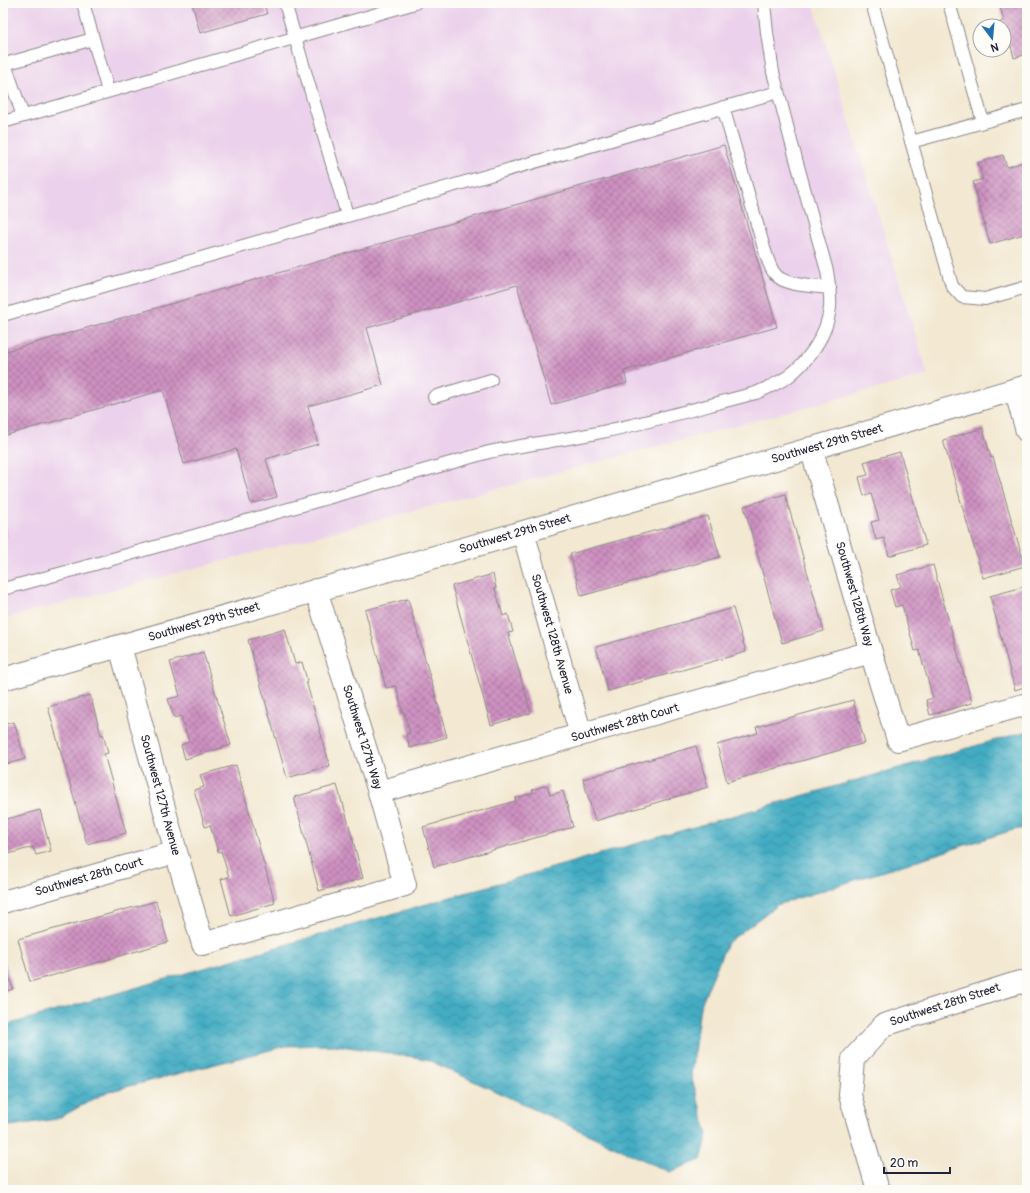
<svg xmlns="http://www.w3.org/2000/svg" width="1030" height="1193" font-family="Pangolin,sans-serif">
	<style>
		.built { fill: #ebd1eb }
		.water { fill: url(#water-waves); stroke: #32677f }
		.building { fill: url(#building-cross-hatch) }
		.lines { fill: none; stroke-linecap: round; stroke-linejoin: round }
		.service-casing { stroke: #8a8586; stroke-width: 14 }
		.minor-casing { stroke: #8a8586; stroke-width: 24 }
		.service { stroke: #fff; stroke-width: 12 }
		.minor { stroke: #fff; stroke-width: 22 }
		.labels { text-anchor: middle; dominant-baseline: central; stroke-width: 3.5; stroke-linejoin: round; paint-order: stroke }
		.street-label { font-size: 12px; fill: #22223b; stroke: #fdfcf7 }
	</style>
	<defs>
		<pattern id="water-waves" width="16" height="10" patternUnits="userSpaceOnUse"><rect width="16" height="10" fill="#43acc3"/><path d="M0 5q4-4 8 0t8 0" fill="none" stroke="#388ca0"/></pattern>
		<pattern id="building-cross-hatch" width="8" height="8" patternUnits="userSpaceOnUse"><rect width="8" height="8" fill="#ce91c1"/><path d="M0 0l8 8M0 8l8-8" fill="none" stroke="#a7769e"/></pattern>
	</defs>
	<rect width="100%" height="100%" fill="#fdfcf7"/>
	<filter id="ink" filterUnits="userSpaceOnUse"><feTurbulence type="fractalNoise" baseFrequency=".025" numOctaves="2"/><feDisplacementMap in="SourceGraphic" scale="8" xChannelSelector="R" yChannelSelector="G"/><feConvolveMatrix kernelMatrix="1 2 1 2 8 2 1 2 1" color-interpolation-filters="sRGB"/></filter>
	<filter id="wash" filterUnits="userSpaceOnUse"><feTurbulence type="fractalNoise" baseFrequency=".012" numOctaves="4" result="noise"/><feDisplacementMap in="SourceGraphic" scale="16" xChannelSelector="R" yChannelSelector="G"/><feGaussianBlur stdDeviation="0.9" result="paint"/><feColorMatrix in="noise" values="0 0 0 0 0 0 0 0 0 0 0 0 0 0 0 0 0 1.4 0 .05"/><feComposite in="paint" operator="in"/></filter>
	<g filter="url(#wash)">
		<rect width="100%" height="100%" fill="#f3e8d1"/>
		<!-- built -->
		<path class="built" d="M3,3H813L928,375L3,619Z"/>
		<!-- water -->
		<path class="water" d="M1027,731V828L1013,830L777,905L727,943L700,1007L691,1075L708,1135L701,1160L669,1172L426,1059L335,1045L286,1046L107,1092L57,1119L3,1127V1026Z"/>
		<g id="blocks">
			<!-- building -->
			<path class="building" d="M192,3H264L267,14L200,33Z
				M986,3H996L987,6Z
				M999,3H1027V54L1014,58L1011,46L1004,48V26H989L1004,21Z
				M724,145L777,327L624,371L627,383L551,405L517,285L367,328L383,385L308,406L318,444L266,459L277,497L251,504L236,449L184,464L163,390L3,436V352Z
				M1003,155L1007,167L1027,161V233L990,244L973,182L983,179L978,163Z
				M983,428L991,458L993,457L1025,566L983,578L943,440Z
				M900,452L926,545L889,556L884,538L876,540L871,522L879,520L871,494L864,496L859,477L868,475L864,462Z
				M785,494L824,631L782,643L744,506Z
				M708,516L720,557L581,596L570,554Z
				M3,522L7,536L3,537Z
				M933,565L972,703L930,715L926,700L933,698L919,650L915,651L902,605L895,607L890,590L901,587L897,575Z
				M493,574L496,588H495L503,616L508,614L513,632L508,633L531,713L491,725L452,586Z
				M1027,586V686L1015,690L990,596Z
				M408,599L447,737L410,748L406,734L410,733L404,712L403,713L396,686L386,688L365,610Z
				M733,608L746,652L608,691L596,647Z
				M285,629L295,664L302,662L307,680L306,681L330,766L287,778L248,640Z
				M203,652L231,745L185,759L181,745L189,742L181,716L174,718L168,699L180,696L170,662Z
				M90,695L101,735L103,734L108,753L104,754L126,833L87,844L48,707Z
				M853,700L865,743L727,782L717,745L758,733L756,727Z
				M14,722L25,759L3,765V725Z
				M696,746L708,787L595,821L583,779Z
				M236,765L275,903L231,916L221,879L229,877L221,851L218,852L210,825L205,827L194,790L204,787L200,775Z
				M337,785L342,803H343L363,878L319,891L294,797Z
				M547,785L550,795L563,791L573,827L434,867L423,827L516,801L515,798L533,793L532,790Z
				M40,810L51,851L36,855L33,847L5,855L8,866L3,867V820Z
				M156,901L168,942L30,982L18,939Z
				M3,957L13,989L3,992Z"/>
		</g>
	</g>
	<g filter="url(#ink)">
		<use href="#blocks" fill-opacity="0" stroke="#8a8586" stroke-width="1"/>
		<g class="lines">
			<!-- service casing -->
			<g class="service-casing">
				<path id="service" d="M83,3L108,91
					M285,3L347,215
					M872,3L952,286L962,297L985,299L1027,287
					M949,3L983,122
					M3,64H5L93,39
					M5,64L23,116
					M723,107L764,248C767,256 769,267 775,274C784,286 815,286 830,288
					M3,122L415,3
					M911,142L1027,110
					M3,315L778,92
					M434,397L491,380
					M3,589L81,568L489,452C526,444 565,440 602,432C654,421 705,406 756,393C767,388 779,383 789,376C809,360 827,335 830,308C831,296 829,284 827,271L791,141L773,72L767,33L764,3"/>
			</g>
			<!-- minor casing -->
			<g class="minor-casing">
				<path id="minor" d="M1015,389L1027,431
					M811,448L871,652L898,740L1027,704
					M523,532L581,735
					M120,646L176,852L203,944L405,885L379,792L316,590
					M3,679L523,532L1027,386
					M379,792L871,652
					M3,902L176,852
					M878,1190L850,1095L853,1059L884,1025L1020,982L1027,984"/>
			</g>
			<!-- service -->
			<use href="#service" class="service"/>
			<!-- minor -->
			<use href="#minor" class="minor"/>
		</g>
	</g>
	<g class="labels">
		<!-- street labels -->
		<g class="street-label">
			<text transform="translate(827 444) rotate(-16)">Southwest 29th Street</text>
			<text transform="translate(515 534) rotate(-16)">Southwest 29th Street</text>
			<text transform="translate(854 594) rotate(74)">Southwest 128th Way</text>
			<text transform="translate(204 622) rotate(-16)">Southwest 29th Street</text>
			<text transform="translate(552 634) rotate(74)">Southwest 128th Avenue</text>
			<text transform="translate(625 723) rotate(-16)">Southwest 28th Court</text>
			<text transform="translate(362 737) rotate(73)">Southwest 127th Way</text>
			<text transform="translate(160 795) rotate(75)">Southwest 127th Avenue</text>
			<text transform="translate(89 877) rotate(-16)">Southwest 28th Court</text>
			<text transform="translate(945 1005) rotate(-18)">Southwest 28th Street</text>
		</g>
	</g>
	<!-- margin -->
	<rect width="1030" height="1193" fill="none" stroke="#fdfcf7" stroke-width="16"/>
	<!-- north arrow -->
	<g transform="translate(992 38) rotate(164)"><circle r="19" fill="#fdfcf7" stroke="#a5a5ac"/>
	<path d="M0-3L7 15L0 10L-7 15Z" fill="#1f6fb2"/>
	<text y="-6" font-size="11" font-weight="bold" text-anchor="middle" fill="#22223b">N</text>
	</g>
	<!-- scale -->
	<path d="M884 1167v6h66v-6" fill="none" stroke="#22223b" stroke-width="2"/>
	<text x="890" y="1167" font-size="12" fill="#22223b" stroke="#fdfcf7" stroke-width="3" paint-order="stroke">20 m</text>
</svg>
